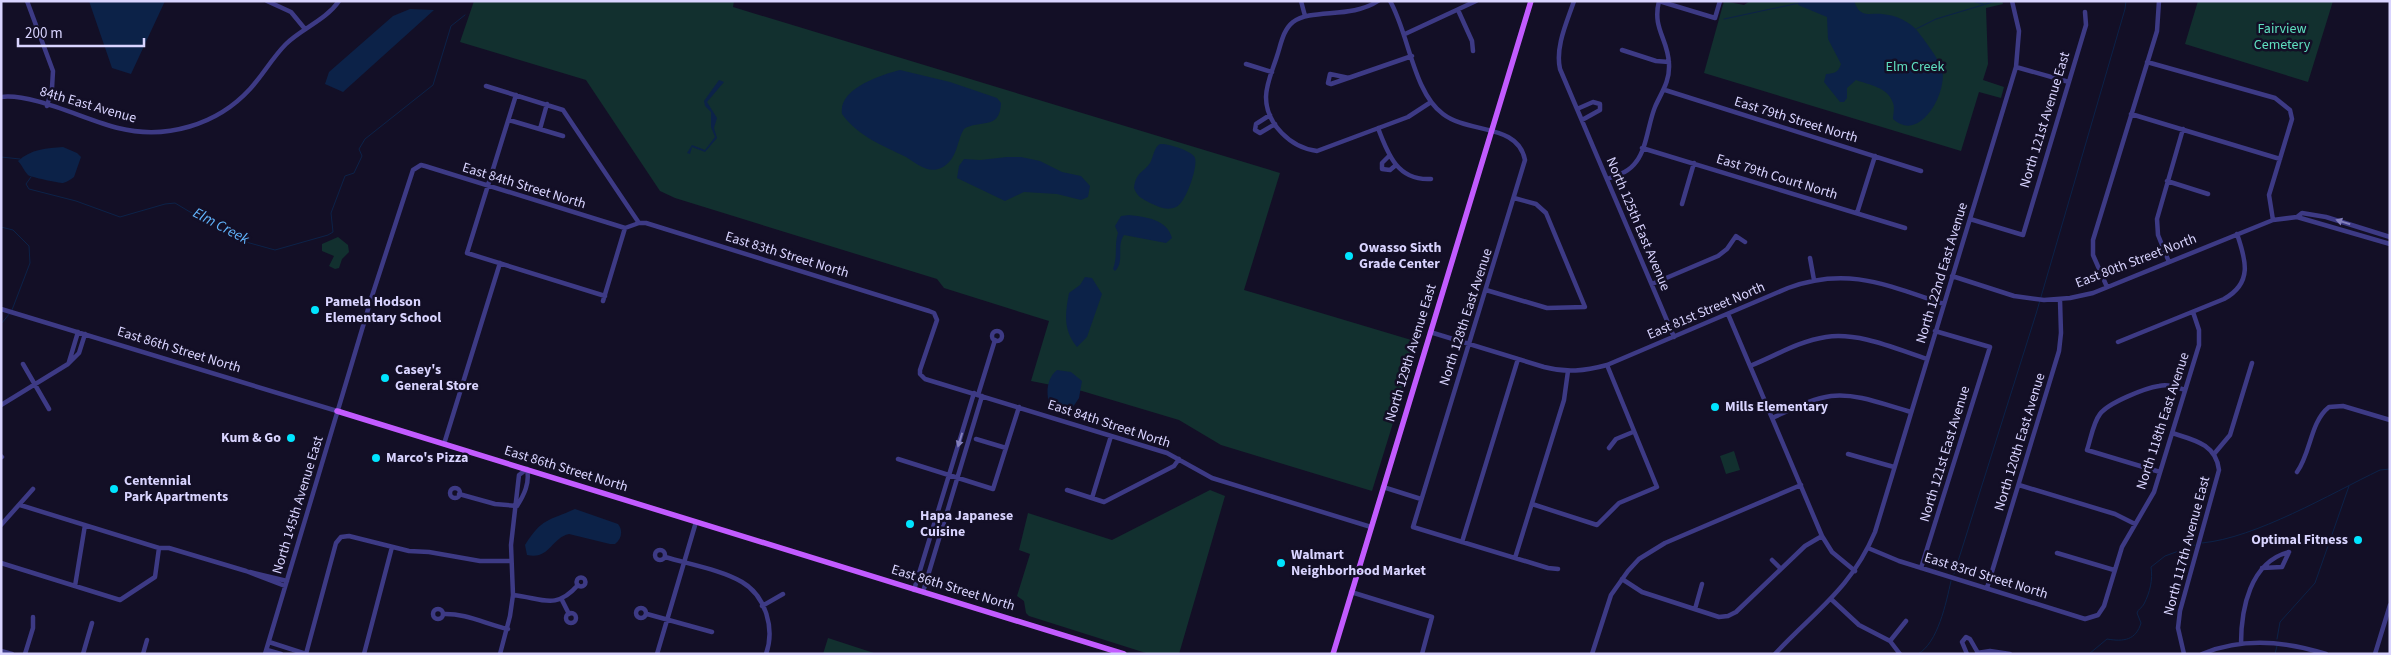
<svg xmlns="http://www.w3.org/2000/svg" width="2391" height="655" font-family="'Source Sans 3',sans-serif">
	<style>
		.green { fill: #12302f }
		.water { fill: #0c2248 }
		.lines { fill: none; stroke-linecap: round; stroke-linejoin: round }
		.stream { stroke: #0c2248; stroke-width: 1 }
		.minor { stroke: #3d3a85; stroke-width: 4.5 }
		.major { stroke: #c25bff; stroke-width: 5.5 }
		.oneway { fill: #837fbc }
		.poi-dot { fill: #00e5ff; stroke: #130f26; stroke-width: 2 }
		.labels { text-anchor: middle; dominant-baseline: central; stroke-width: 5; stroke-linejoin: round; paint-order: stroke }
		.park-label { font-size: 14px; fill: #5fe0c0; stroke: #130f26 }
		.street-label { font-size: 14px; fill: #d9d4ff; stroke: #130f26 }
		.poi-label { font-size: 14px; font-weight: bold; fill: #d9d4ff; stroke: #130f26; text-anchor: start }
		.water-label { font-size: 15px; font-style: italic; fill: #62b6ff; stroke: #130f26 }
	</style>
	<rect width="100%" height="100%" fill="#130f26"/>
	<!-- green -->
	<path class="green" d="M474,1H734L733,7L1280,173L1244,290L1418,342L1372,491L1221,445L1179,420L1082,391L1031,381L1049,321L944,288L937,279L675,198L660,191L586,80L460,42Z
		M1724,1L1744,5L1750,1H2002L2003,4L1986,8L1988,64L1983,80L2004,87L2001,98L1979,92L1961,151L1704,73Z
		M2198,1H2333L2308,82L2185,44Z
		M338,237L348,245L349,252L342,259L339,268L335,269L329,266L334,256L322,251V244Z
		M1734,451L1740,470L1726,474L1720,456Z
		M1210,490L1225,496L1179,654H1149L1029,616L1026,613L1024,601L1017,596L1030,554L1019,550L1028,513L1112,540Z
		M828,638L877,654H823Z"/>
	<!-- water -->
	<path class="water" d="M89,1H165L131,74L112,68Z
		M1799,1H1854C1856,6 1858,11 1863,13C1868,15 1877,13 1882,14C1896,15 1911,22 1919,33C1925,41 1940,61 1942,69C1948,92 1920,144 1893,119C1893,114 1895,108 1893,103C1888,87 1869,85 1856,80L1847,88V98L1844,102H1840L1824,82L1826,74C1835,73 1838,73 1841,64L1828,39L1827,17L1798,5Z
		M410,9L434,10L343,92L325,84L329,72L393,16Z
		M900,70L950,82L997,98L1001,103C1000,131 979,119 964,129C956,142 958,160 941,168C928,174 916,163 906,157C882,145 859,137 842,114C838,89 880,75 900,70Z
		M719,80L724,82L707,102L717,118L714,128L717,138L705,152L692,147L690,154L687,153L692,145L705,150L715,137L711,127V112L705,106L704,101Z
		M1160,144C1167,143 1193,151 1195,158C1198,168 1185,204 1176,207C1167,211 1159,207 1150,203C1143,199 1137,197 1134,188C1136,170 1146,172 1151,161C1154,154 1154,148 1160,144Z
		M63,147L77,153L81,157L74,177C71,179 67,182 63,183C59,183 30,177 28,175C24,171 22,165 18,161C31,149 47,148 63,147Z
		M1007,157H1021L1040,161L1062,172L1081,176L1090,186L1088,197L1081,200L1057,194L1024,192L1005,201L957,178L959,166L964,159L980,160Z
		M1129,215C1146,217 1167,219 1172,238L1166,243L1124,235C1116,246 1125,262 1115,271L1113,269C1118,256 1114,245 1118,233L1115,226L1121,216Z
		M1085,277L1092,278L1102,294L1087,337L1077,347C1063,330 1065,314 1069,293L1080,285Z
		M1057,370L1071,372L1082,381L1079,398L1071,410L1057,409L1049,403C1046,392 1047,378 1057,370Z
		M575,509L618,524C623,530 622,539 615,544H610L569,534C551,538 550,560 527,555L525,545C542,518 548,521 575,509Z"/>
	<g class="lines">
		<!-- stream -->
		<path class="stream" d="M1972,1L1983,4
			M1724,19L1799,3
			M1916,29L1936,19L1996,1
			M1,157L20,159
			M31,177L26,184L29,189L76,201L120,217L165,204L175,203L190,212L222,223L238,232L246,242L275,250L328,235L333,232L331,213L345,176L354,173L362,156L359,149L365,139L433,85L451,26L465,15
			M1,227L13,230L29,246L30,263L12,310
			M1,324L10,313
			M2202,543C2256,538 2330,494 2380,470L2390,469
			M1954,574L2036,314L2125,9L2126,1
			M2277,639L2280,622L2315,583L2349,486
			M1918,654C1938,643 1946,603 1951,581
			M2089,654L2107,639C2124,642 2136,640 2141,623L2137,613C2138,609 2142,608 2144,604C2150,592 2153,580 2151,567L2165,556L2195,545
			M2275,654L2277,646"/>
		<!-- minor -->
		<path class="minor" d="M27,1L53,71L52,88L47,106
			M267,1L291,12L305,29
			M1301,1L1305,16
			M1378,1C1351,19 1312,8 1293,22C1283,30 1281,44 1277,56C1273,69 1266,84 1266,97C1266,124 1291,148 1317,151L1408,117L1431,102
			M1390,1C1409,34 1413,92 1443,114C1469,134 1518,123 1525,160L1413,527L1548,568L1558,569
			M1574,1C1567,22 1555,47 1560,69L1674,337
			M1659,1L1715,18L1720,1
			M1458,10L1472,41L1473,51
			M1405,34L1476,1
			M1622,50L1656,61L1669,62
			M2147,62L2275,98L2290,110L2292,119L2269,195L2273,220
			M1246,64L1272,72
			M2016,67L2069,82
			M1349,78L1330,74L1328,83L1331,84L1412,56
			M486,86L563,110L639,223
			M1665,90L1921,171
			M516,95L467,253L605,296
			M1,97C33,93 85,120 118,128C166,140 217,125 250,89C263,75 272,58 286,44C301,29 326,20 339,1
			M1577,109L1593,102L1600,104V110L1582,120
			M2131,114L2280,159
			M1270,115L1256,124L1255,130L1260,133L1275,124
			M509,120L563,136
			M1378,128C1388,155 1398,181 1431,179
			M540,129L547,104
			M1642,148L1905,228
			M1389,156L1382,163V169L1390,170L1396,165
			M1607,179C1618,175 1629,172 1636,162C1647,148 1648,124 1655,107C1661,93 1670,82 1669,64C1668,38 1652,29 1659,1
			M2167,181L2208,194
			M1682,204L1694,163
			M1857,213L1875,156
			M2297,217L2390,244
			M1970,219L2023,235L2086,25L2085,12
			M625,228L639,223H646L929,311L934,313L937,320L920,370V374L925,379L1167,453L1212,478L1371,527
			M1810,258L1814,280
			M2169,262L2158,235L2157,219L2183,129
			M1952,276L2014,296L2044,300L2070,298L2093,293L2273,220L2297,217L2302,213L2326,217L2390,237
			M1652,284L1718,256L1727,249L1736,236L1745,242
			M2107,287L2093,255V240L2157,31L2159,1
			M1486,290L1547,308L1585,307L1546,213L1536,204L1514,198
			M603,301L625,228
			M1,309L337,411
			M1728,314L1822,536
			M992 336a5 5 0 1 1 10 0a5 5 0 1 1-10 0Z
			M1430,332L1544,367C1566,373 1585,371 1607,365L1788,288C1847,266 1887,285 1944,304
			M2118,342L2224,299C2253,283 2246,260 2237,234
			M69,362L78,332
			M23,364L49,409
			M1750,366C1775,356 1799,341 1826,337C1859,332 1896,349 1927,359
			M978,395L995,340
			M1,405L68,364L79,353L85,334
			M1772,418C1791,410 1810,399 1831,396C1858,393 1885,405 1911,412
			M2172,433C2194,440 2216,444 2219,470L2180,611L2178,628L2184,654
			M976,439L1006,448
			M444,444L500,263
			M1609,448L1616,439L1633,432
			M1848,454L1894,467
			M2214,454L2230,435L2252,363
			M1,456L2,457
			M898,459L993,489L1019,407
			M2160,472L2087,450C2091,438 2093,423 2100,414C2108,403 2145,388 2159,386C2168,384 2176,387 2185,390
			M2297,472C2311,453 2310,422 2329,407L2343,406L2390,420
			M2019,485L2115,514L2135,524
			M1383,487L1421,499
			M450 493a5 5 0 1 1 10 0a5 5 0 1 1-10 0Z
			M1067,490L1104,502L1174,466L1179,459
			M459,494L495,504L517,506
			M1092,498L1111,436
			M1532,504L1597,525L1619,503L1657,487L1607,365
			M20,505L159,548H169L246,571L285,586
			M1,525L33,489
			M1462,542L1518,359
			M1868,548L1899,561L2085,619L2098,615L2104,606L2122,547L2154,492L2199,345V330L2193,312
			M655 555a5 5 0 1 1 10 0a5 5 0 1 1-10 0Z
			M2057,553L2114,570
			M665,557C688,564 722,570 742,582C766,596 775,629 766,654
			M1515,558L1564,400L1568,371
			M1772,560L1781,569
			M1,563L120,600L155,577L159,548
			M1921,568L1990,347L1935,331
			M2262,568L2282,567L2289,552
			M250,572L287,581
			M576.5 582a4.5 4.5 0 1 1 9 0a4.5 4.5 0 1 1-9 0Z
			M1622,579L1642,592L1719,617L1728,616L1736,612L1805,546L1822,536L1832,552L1855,571
			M75,586L85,525
			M1987,588L2059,351L2061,333L2060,300
			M914,590L974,393
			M923,592L982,396
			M1351,592L1432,617L1422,654
			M513,595C542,598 555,611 578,585
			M1831,599L1859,625L1890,641L1900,654
			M562,600L569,614
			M762,606L783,594
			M636 613a5 5 0 1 1 10 0a5 5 0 1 1-10 0Z
			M1695,609L1702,584
			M433 614a5 5 0 1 1 10 0a5 5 0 1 1-10 0Z
			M566 618a5 5 0 1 1 10 0a5 5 0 1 1-10 0Z
			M443,614C465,613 486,624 508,629
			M647,614L712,632
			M1890,641L1906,621
			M269,642L306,654
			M2241,644C2241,609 2250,562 2289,552
			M267,650L281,654
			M1,651L12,654
			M1977,653L1990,651L2010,654
			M25,654L33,628V617
			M83,654L92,623
			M143,654L147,640
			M265,654L372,296L413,170L421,165L425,166L625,228
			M306,654L336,543L341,537L349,536L409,551L429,552L480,561H511
			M364,654L392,547
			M500,654L510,616L513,595L511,545L519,475L527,469C530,483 524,495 517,506
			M657,654L696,522
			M1592,654L1611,595L1628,571L1639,559L1665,543L1801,485
			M1775,654C1815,611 1851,589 1875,532L2016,67L2019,31L2012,1
			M1967,654L1962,642L1966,637L1970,639L1978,653
			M2202,654C2243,637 2285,641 2326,654
			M2375,654L2390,605"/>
		<!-- major -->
		<path class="major" d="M337,411L1124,654
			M1333,654L1531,1"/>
	</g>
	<!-- one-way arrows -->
	<defs><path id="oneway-solid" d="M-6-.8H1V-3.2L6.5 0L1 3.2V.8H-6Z" transform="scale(1.25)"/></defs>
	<g class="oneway">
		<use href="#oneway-solid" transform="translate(2343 222) rotate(-163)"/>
		<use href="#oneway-solid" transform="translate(960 440) rotate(107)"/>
	</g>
	<!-- markers -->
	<g class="poi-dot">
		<circle cx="1349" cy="256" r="5"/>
		<circle cx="315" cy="310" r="5"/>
		<circle cx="385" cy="378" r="5"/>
		<circle cx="1715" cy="407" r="5"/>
		<circle cx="291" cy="438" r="5"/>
		<circle cx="376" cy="458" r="5"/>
		<circle cx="114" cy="489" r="5"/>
		<circle cx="910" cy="524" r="5"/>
		<circle cx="2358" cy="540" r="5"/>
		<circle cx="1281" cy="563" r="5"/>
	</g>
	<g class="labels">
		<!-- park labels -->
		<g class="park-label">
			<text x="2282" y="29">Fairview<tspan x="2282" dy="16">Cemetery</tspan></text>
			<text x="1915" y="67">Elm Creek</text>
		</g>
		<!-- street labels -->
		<g class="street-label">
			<text transform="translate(88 105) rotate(16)">84th East Avenue</text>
			<text transform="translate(1796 120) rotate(17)">East 79th Street North</text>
			<text transform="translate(2045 120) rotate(-73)">North 121st Avenue East</text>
			<text transform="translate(1777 177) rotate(17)">East 79th Court North</text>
			<text transform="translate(524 186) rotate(17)">East 84th Street North</text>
			<text transform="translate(1638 224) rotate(67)">North 125th East Avenue</text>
			<text transform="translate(787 255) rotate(17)">East 83th Street North</text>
			<text transform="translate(2136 261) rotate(-21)">East 80th Street North</text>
			<text transform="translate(1942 273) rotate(-73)">North 122nd East Avenue</text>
			<text transform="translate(1706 311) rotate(-23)">East 81st Street North</text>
			<text transform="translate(1466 317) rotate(-72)">North 128th East Avenue</text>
			<text transform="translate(179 350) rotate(17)">East 86th Street North</text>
			<text transform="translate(1411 353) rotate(-73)">North 129th Avenue East</text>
			<text transform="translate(2163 421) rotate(-72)">North 118th East Avenue</text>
			<text transform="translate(1109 424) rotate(18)">East 84th Street North</text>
			<text transform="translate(2020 442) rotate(-73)">North 120th East Avenue</text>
			<text transform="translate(1945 454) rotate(-73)">North 121st East Avenue</text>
			<text transform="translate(566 469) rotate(17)">East 86th Street North</text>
			<text transform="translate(298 505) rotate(-73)">North 145th Avenue East</text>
			<text transform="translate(2187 546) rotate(-75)">North 117th Avenue East</text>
			<text transform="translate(1986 576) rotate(17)">East 83rd Street North</text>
			<text transform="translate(953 588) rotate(17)">East 86th Street North</text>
		</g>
		<!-- poi labels -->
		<g class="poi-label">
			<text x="1359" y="248">Owasso Sixth<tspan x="1359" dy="16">Grade Center</tspan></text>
			<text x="325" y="302">Pamela Hodson<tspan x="325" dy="16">Elementary School</tspan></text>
			<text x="395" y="370">Casey's<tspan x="395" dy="16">General Store</tspan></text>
			<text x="1725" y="407">Mills Elementary</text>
			<text x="281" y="438" text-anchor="end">Kum &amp; Go</text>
			<text x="386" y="458">Marco's Pizza</text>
			<text x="124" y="481">Centennial<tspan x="124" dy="16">Park Apartments</tspan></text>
			<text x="920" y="516">Hapa Japanese<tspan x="920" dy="16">Cuisine</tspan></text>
			<text x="2348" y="540" text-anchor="end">Optimal Fitness</text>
			<text x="1291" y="555">Walmart<tspan x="1291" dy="16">Neighborhood Market</tspan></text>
		</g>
		<!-- water labels -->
		<g class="water-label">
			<text transform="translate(221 226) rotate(28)">Elm Creek</text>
		</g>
	</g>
	<!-- border -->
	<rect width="2391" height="655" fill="none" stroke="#d9d4ff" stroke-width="5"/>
	<!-- scale -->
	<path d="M18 38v8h126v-8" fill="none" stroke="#d9d4ff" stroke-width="2.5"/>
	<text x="25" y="38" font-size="15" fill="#d9d4ff" stroke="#130f26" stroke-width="4" paint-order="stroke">200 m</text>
</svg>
